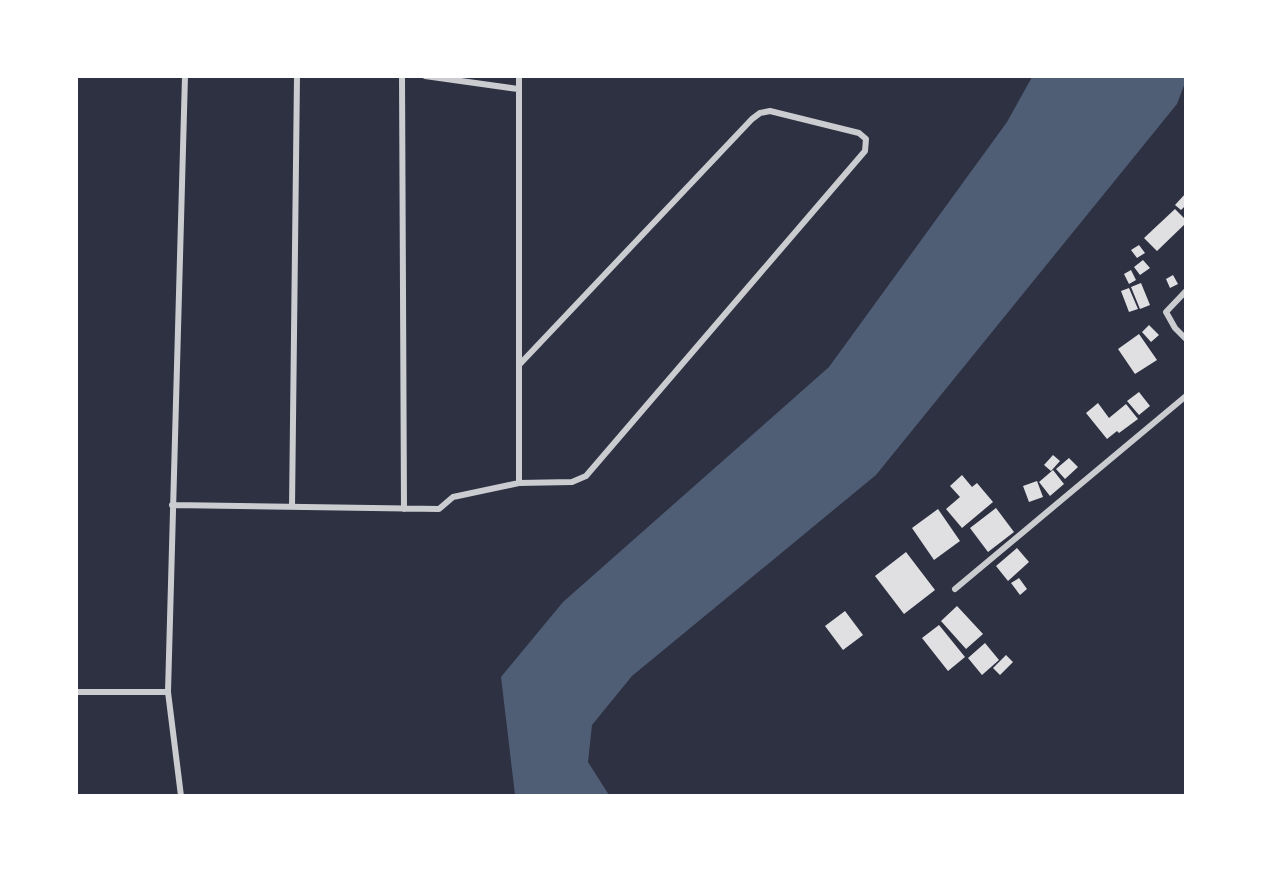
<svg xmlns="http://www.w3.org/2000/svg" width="1262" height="872" font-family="'Alegreya Sans',sans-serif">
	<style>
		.water { fill: #4f5d75 }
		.building { fill: #e0e0e3 }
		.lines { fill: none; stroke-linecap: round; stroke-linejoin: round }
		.minor { stroke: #caccd0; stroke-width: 6 }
	</style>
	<rect width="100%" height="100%" fill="#2d3142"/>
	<!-- water -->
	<path class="water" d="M1032,77L1185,76L1186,80L1177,104L876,475L632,676L592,725L588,762L609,795H515L501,677L563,602L829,367L1007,122Z"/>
	<!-- building -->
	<path class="building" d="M1186,193V205L1181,210L1175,205Z
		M1175,209L1186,220V223L1157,251L1144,238Z
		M1139,245L1145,253L1137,258L1131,250Z
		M1143,260L1150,268L1140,275L1134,267Z
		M1131,270L1136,280L1129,284L1124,274Z
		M1173,275L1178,284L1170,288L1166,279Z
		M1141,283L1150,305L1140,309L1131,287Z
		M1129,288L1138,309L1129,312L1121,291Z
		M1149,325L1159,335L1151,342L1142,332Z
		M1139,334L1157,360L1135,374L1118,349Z
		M1139,392L1150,406L1139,415L1127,401Z
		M1098,403L1109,418L1126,404L1138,419L1119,433L1117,431L1107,439L1086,413Z
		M1053,455L1060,461L1051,471L1044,465Z
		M1069,458L1078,467L1065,479L1056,469Z
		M1053,470L1064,484L1050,496L1039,482Z
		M962,475L972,487L977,483L993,502L962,528L946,509L960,497L950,486Z
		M1037,481L1043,497L1029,502L1023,486Z
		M996,508L1014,532L988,552L970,528Z
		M938,509L960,541L934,560L912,528Z
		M1017,548L1029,562L1008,581L996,566Z
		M906,552L935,590L904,614L875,576Z
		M1019,578L1027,589L1020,595L1011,583Z
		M957,606L983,634L966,649L941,621Z
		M845,611L863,635L843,650L825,626Z
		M939,625L965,657L948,671L922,638Z
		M985,643L999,660L982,675L968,658Z
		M1006,655L1013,662L1000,675L993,668Z"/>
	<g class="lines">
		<!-- minor -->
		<path class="minor" d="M402,76L404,509
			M425,76L518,89
			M1186,291L1166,312L1175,328L1186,339
			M519,483V76
			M172,505L439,509L453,497L519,483L572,482L586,476L865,151L866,139L859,133L770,111L760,113L752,119L519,365
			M292,507L297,76
			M955,589L1186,396
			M76,692H168
			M181,796L168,692L185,76"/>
	</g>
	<!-- border -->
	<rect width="1262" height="872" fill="none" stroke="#ffffff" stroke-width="156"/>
</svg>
